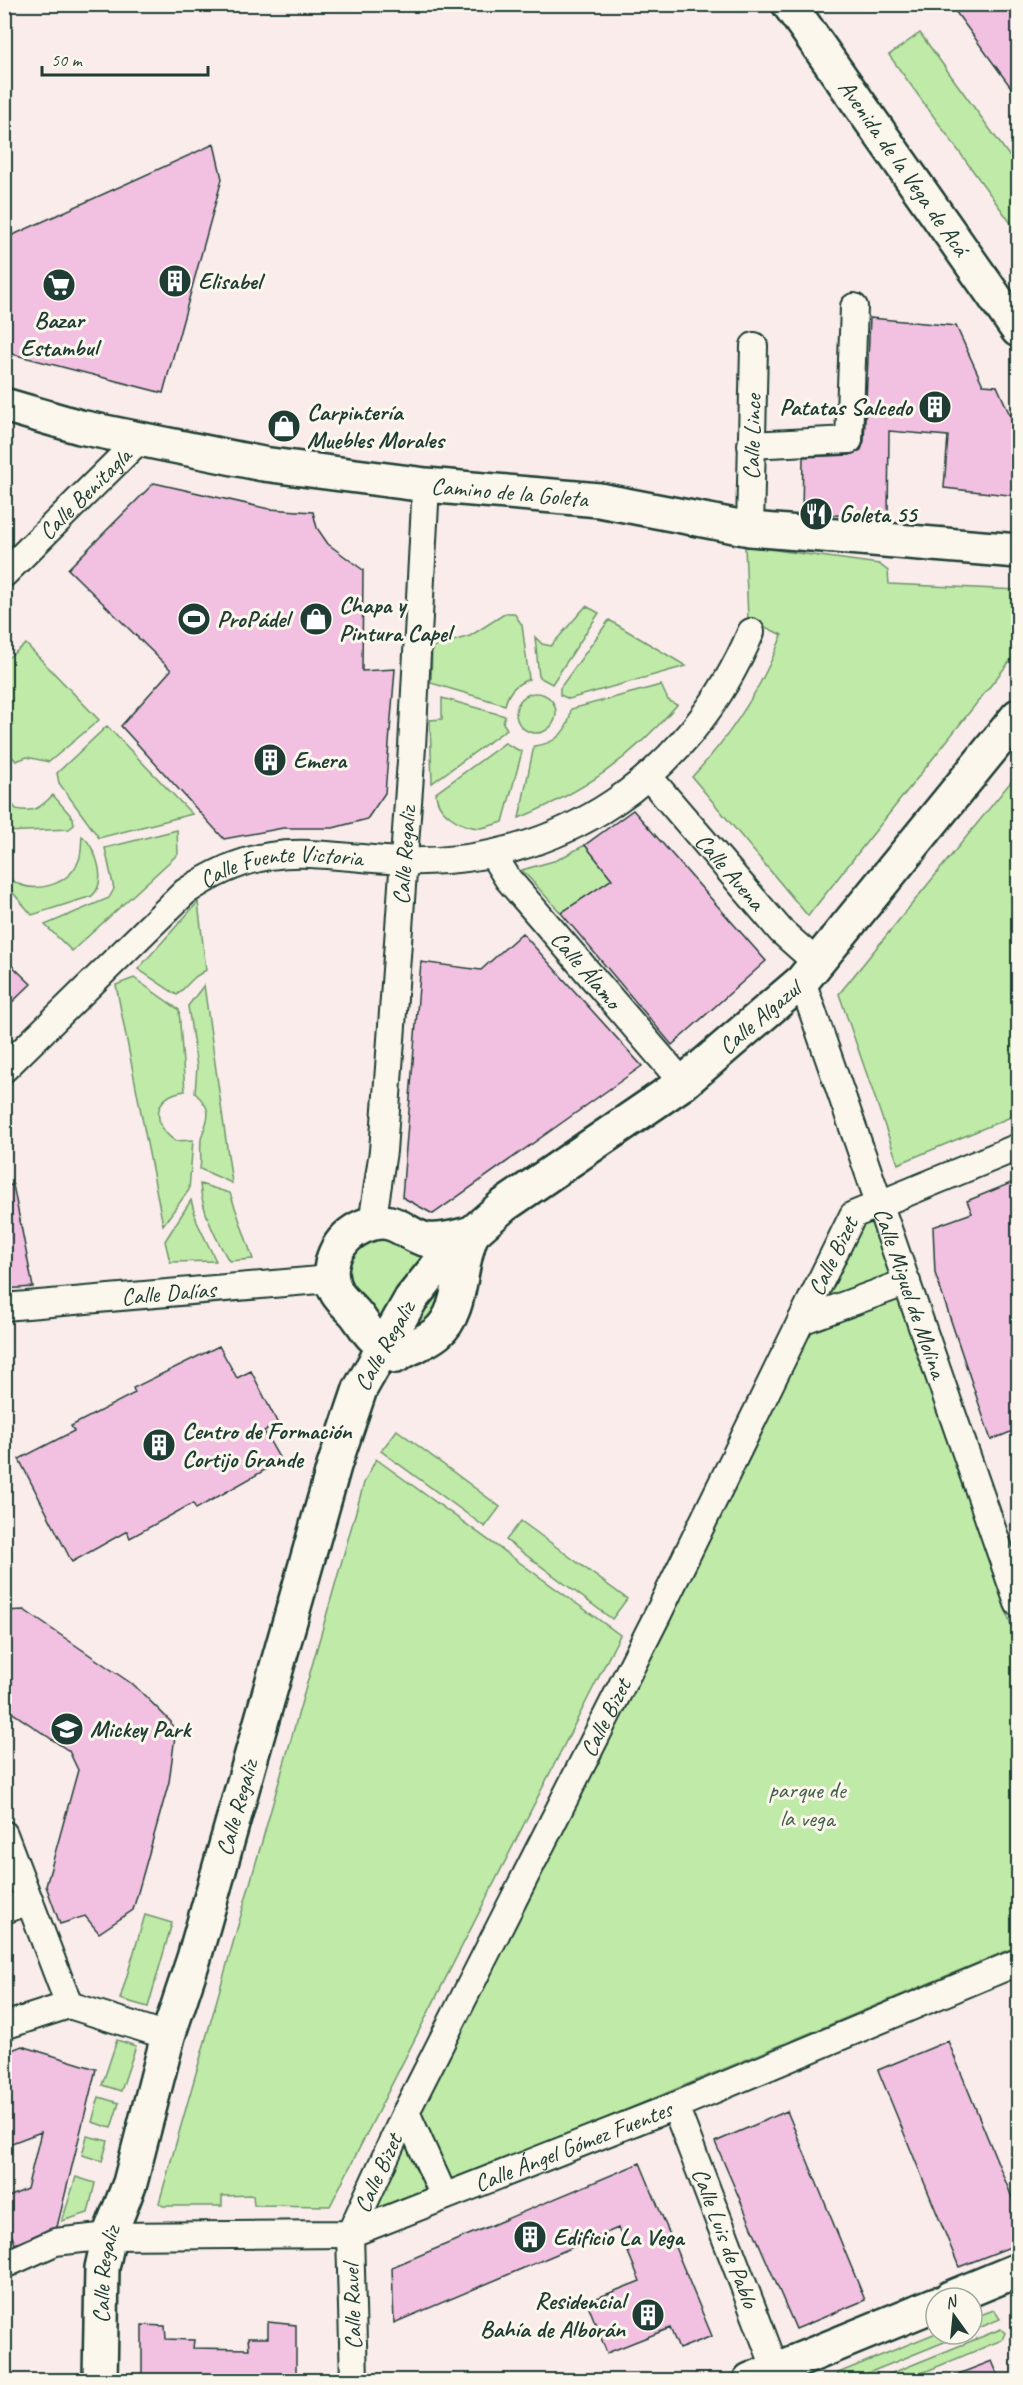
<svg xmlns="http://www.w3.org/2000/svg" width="1023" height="2385" font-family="Caveat,sans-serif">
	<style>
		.green { fill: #bfeaa7; stroke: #6f946e; stroke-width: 1.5 }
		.building { fill: #f2c1e2; stroke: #1f3d34; stroke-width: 1.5 }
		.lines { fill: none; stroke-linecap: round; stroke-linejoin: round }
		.street-casing { stroke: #1f3d34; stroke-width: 30 }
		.secondary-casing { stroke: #1f3d34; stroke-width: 38 }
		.street { stroke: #fbf7ec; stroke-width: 26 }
		.secondary { stroke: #fbf7ec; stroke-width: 33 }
		.labels { text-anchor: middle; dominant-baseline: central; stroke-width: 6; stroke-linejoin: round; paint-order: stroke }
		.street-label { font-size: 24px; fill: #1f3d34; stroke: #fbf7ec }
		.poi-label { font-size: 24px; font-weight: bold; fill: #1f3d34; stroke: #fbf7ec; text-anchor: start }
		.park-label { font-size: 24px; fill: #3f604b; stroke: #fbf7ec }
	</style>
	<rect width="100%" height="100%" fill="#f9ecea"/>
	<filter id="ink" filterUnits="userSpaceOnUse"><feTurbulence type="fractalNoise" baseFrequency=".0167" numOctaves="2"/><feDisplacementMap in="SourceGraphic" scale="12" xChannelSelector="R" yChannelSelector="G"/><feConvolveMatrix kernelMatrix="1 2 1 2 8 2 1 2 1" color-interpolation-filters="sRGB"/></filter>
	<g filter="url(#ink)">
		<!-- green -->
		<path class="green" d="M920,33L1018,168V233L889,55Z
			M745,546L879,564L888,571L889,584L1018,590V651L808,916L692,777C730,736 762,688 782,635L748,619Z
			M586,606L599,613L552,684L539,677L535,637L542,644L551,646Z
			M506,613H514L522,625L529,679C515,685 509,690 505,705L431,683L432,647L470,636Z
			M609,620L686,666L569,699L560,695V688Z
			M26,644L99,720L49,762L27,757L16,761L5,749V660Z
			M661,685L668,700L677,705C630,759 585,791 519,818L534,746C556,744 569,731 571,709Z
			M516 713a20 20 0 1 1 40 0a20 20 0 1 1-40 0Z
			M442,698L505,716L503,723L507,729L432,783L430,720L442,719Z
			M107,726L192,814L99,838L59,783L57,773Z
			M505,743L522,752L503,822C496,824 486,828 479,828C461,827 436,812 436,793Z
			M1018,773V1114L898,1164L839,994Z
			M5,794L16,809C34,813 40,808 53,795L73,818L74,825L69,829L5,832Z
			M177,830L178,854L72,951L45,925L109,898L114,889L105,848Z
			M82,836C96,847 108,882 92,896L32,915L7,886L13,881C35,895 69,885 79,860C82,852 81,844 82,836Z
			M585,845L612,879L561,913L522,870L557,860Z
			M198,902L206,970L195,977L177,995L138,969Z
			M134,978L179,1010L185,1091C152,1095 151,1124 175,1141L193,1140L189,1190L163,1225L116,985Z
			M204,985L232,1183L200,1169C202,1159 199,1144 202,1135C210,1115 212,1109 195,1093L197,1067L188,1006Z
			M200,1184L230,1193L253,1259L229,1261C215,1237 202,1212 200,1184Z
			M191,1200L197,1222L216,1261L170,1262L165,1241Z
			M871,1219L881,1237L1018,1646V1946L367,2218L854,1226Z
			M383,1233L427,1254L381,1325L350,1295L345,1263L351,1251Z
			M443,1282L441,1315L404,1334Z
			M397,1430L500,1507L485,1527L381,1451Z
			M376,1459L620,1635L330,2206L254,2205L253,2195L222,2196V2206H163L159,2203L364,1483Z
			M521,1521L627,1599L612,1619L506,1540Z
			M145,1915L172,1923L148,2007L120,1999Z
			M117,2040L136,2046L121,2091L102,2085Z
			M99,2097L119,2103L111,2128L92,2122Z
			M87,2136L108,2141L102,2161L82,2155Z
			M76,2177L95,2183L88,2213L62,2221Z
			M994,2310L1000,2319L972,2331V2318Z
			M1001,2329L1005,2333L1002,2340L905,2380H875Z
			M936,2333L964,2334L851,2380H838V2373Z"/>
		<!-- building -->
		<path class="building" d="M950,4H1018V97Z
			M214,144L222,179L163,393L4,352V239Z
			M870,318L956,326L983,385L997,386L1018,433V496L944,488L948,436L889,431L888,517L802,514L803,457L850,455L861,450L864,441Z
			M154,483L269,509L313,512L317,528L328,544L363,570L362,671L395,669L385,793L367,819L333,828H283L224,839L121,726L171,670L68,569Z
			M633,810L766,961L672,1045L561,913L612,879L585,845Z
			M522,933L642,1066L433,1214L402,1197L421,962L481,970Z
			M4,958L31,984L4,1010Z
			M1018,1180V1429L991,1440L935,1273L933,1227L972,1213L967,1201Z
			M13,1185L33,1287L4,1289V1186Z
			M219,1346L237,1378L251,1371L278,1424L264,1431L281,1461L196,1509L193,1503L130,1538L127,1531L72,1562L19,1459L74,1431L71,1426L135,1393L133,1388Z
			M24,1610L135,1686L171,1722L175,1736L169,1782L133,1910L99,1933L85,1916L60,1924L46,1886L78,1770L69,1751L4,1707V1611Z
			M948,2041L1018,2212V2244L959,2267L878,2070Z
			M22,2046L96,2069L57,2227L15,2244L4,2216V2199L27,2189L41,2132L4,2146V2053Z
			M787,2111L865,2300L796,2329L715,2142Z
			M640,2163L712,2336L679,2349L670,2328L607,2353L587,2302L640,2281L618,2228L394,2323L392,2267Z
			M268,2322L296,2325V2380H142V2325L165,2326L166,2339L194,2340L193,2348L249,2349L248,2338H268Z
			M992,2361L1000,2380H946L945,2379Z"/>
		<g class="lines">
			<!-- street casing -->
			<g class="street-casing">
				<g id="street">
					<path d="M751,445L849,440L854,307"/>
					<path id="s1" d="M750,529L754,346"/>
					<path id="s2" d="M4,574L139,440"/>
					<path id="s3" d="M648,776L781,931L817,963"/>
					<path id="s4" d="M493,855L508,879L683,1083"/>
					<path id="s5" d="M802,981L1018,1603"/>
					<path id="s6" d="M4,1069L185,892C268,836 313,857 403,861C561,867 691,775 751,632"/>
					<path id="s7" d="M372,1224L383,1151L412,747L426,485"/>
					<path id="s8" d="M4,1307L331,1279"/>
					<path id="s9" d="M801,1321L853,1215L1018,1147"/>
					<path d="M4,1834L69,2005"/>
					<path d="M4,1910L30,1901"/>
					<path d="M69,2005L168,2036"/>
					<path d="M4,2026L69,2005"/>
					<path id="s10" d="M675,2106L776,2370"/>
					<path d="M406,2112L444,2196"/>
					<path id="s11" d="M4,2265L55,2242L109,2236L350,2234L675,2106L1018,1962"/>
					<path id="s12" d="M354,2380L350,2234L406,2112L658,1614L801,1321L907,1282"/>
				</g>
			</g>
			<!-- secondary casing -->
			<g class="secondary-casing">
				<g id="secondary">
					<path id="s13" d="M789,4L1018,330"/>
					<path id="s14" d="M4,405L80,427L263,464L426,485L599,500L750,529L1018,551"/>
					<path d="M415,1346C405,1345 392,1346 383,1343C371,1339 365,1326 358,1317C352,1308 343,1303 337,1293C322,1267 338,1237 364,1226C396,1213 404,1236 428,1240C442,1242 459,1236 473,1233"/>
					<path d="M396,1356C409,1347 425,1343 437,1333C463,1312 458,1265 472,1234"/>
					<path d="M950,2298L1018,2270"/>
					<path id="s15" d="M100,2380L102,2268L109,2236L130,2183L168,2036L194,1958L334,1466L360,1389L411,1299L444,1258L503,1206L683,1083L802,981L1018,716"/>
					<path d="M750,2380L936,2304"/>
				</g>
			</g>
			<!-- street -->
			<use href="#street" class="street"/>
			<!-- secondary -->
			<use href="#secondary" class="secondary"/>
		</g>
	</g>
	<!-- icons -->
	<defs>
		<g id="building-disc" transform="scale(1.725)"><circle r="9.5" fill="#1f3d34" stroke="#fbf7ec"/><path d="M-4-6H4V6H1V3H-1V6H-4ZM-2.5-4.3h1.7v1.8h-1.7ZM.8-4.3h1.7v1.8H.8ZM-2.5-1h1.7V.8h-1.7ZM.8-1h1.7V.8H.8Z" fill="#fff"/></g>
		<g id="supermarket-disc" transform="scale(1.725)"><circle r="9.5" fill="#1f3d34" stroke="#fbf7ec"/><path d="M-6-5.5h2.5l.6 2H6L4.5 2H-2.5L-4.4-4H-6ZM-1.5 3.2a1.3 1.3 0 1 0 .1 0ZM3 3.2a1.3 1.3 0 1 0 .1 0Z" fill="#fff"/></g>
		<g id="shop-disc" transform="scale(1.725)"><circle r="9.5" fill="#1f3d34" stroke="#fbf7ec"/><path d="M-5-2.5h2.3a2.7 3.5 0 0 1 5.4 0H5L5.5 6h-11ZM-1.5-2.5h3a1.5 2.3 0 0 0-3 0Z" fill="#fff"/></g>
		<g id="restaurant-disc" transform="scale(1.725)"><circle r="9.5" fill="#1f3d34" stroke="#fbf7ec"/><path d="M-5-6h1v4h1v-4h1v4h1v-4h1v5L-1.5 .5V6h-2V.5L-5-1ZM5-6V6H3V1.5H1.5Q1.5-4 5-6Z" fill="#fff"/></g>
		<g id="stadium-disc" transform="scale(1.725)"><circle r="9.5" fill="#1f3d34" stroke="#fbf7ec"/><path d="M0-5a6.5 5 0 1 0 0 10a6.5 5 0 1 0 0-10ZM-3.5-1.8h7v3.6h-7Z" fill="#fff"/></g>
		<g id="school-disc" transform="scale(1.725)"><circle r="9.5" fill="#1f3d34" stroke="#fbf7ec"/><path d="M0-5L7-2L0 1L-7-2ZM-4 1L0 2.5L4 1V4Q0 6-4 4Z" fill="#fff"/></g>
	</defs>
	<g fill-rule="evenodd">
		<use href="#building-disc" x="175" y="281"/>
		<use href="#supermarket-disc" x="59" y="285"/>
		<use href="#building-disc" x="935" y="407"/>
		<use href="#shop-disc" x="284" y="426"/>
		<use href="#restaurant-disc" x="816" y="514"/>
		<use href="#stadium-disc" x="194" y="619"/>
		<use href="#shop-disc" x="316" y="619"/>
		<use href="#building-disc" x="270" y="760"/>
		<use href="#building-disc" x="159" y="1445"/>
		<use href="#school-disc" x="67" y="1729"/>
		<use href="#building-disc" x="530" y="2237"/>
		<use href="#building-disc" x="648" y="2315"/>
	</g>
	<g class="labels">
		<!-- street labels -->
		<g class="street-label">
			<text stroke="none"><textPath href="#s13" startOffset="200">Avenida de la Vega de Acá</textPath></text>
			<text stroke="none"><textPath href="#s1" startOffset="92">Calle Lince</textPath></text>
			<text stroke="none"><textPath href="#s14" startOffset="514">Camino de la Goleta</textPath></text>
			<text stroke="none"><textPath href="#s2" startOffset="114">Calle Benitagla</textPath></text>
			<text stroke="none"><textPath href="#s7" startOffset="370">Calle Regaliz</textPath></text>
			<text stroke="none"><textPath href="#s3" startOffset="126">Calle Avena</textPath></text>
			<text stroke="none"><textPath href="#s6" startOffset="356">Calle Fuente Victoria</textPath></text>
			<text stroke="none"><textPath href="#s4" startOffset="148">Calle Álamo</textPath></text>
			<text stroke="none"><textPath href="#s15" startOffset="1582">Calle Algazul</textPath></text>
			<text stroke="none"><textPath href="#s9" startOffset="72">Calle Bizet</textPath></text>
			<text stroke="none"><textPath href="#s5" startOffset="330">Calle Miguel de Molina</textPath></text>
			<text stroke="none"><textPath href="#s8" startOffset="165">Calle Dalías</textPath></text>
			<text stroke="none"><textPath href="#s15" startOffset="1078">Calle Regaliz</textPath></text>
			<text stroke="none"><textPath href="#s12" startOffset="722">Calle Bizet</textPath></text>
			<text stroke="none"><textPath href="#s15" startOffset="592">Calle Regaliz</textPath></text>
			<text stroke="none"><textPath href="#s11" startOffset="591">Calle Ángel Gómez Fuentes</textPath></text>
			<text stroke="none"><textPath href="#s12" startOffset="213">Calle Bizet</textPath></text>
			<text stroke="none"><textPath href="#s10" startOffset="141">Calle Luis de Pablo</textPath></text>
			<text stroke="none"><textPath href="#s15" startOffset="106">Calle Regaliz</textPath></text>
			<text transform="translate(352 2307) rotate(-92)">Calle Ravel</text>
		</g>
		<!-- poi labels -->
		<g class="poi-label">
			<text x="198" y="281">Elisabel</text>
			<text x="59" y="320" text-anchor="middle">Bazar<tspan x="59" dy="28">Estambul</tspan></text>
			<text x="912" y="407" text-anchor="end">Patatas Salcedo</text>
			<text x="307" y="412">Carpintería<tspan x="307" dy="28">Muebles Morales</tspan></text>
			<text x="839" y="514">Goleta 55</text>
			<text x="339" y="605">Chapa y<tspan x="339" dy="28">Pintura Capel</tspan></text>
			<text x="217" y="619">ProPádel</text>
			<text x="293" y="760">Emera</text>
			<text x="182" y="1431">Centro de Formación<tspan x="182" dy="28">Cortijo Grande</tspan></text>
			<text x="90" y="1729">Mickey Park</text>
			<text x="553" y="2237">Edificio La Vega</text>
			<text x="625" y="2301" text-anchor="end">Residencial<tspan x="625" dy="28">Bahía de Alborán</tspan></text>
		</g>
		<!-- park labels -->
		<g class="park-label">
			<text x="807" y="1790">parque de<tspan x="807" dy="28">la vega</tspan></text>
		</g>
	</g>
	<!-- margin -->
	<rect width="1023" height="2385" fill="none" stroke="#fbf7ec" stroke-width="24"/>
	<rect x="12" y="12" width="999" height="2361" fill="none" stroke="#1f3d34" stroke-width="2" filter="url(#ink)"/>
	<!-- north arrow -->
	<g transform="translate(954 2316) rotate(345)"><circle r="28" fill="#fbf7ec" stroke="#a3ada2" stroke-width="1.5"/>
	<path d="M0-4.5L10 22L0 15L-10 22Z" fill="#1f3d34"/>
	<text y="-9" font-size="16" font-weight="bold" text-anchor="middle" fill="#1f3d34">N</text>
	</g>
	<!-- scale -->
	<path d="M42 66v9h166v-9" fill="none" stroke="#1f3d34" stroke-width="3"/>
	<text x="51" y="66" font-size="18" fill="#1f3d34" stroke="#fbf7ec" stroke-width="4.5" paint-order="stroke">50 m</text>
</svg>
